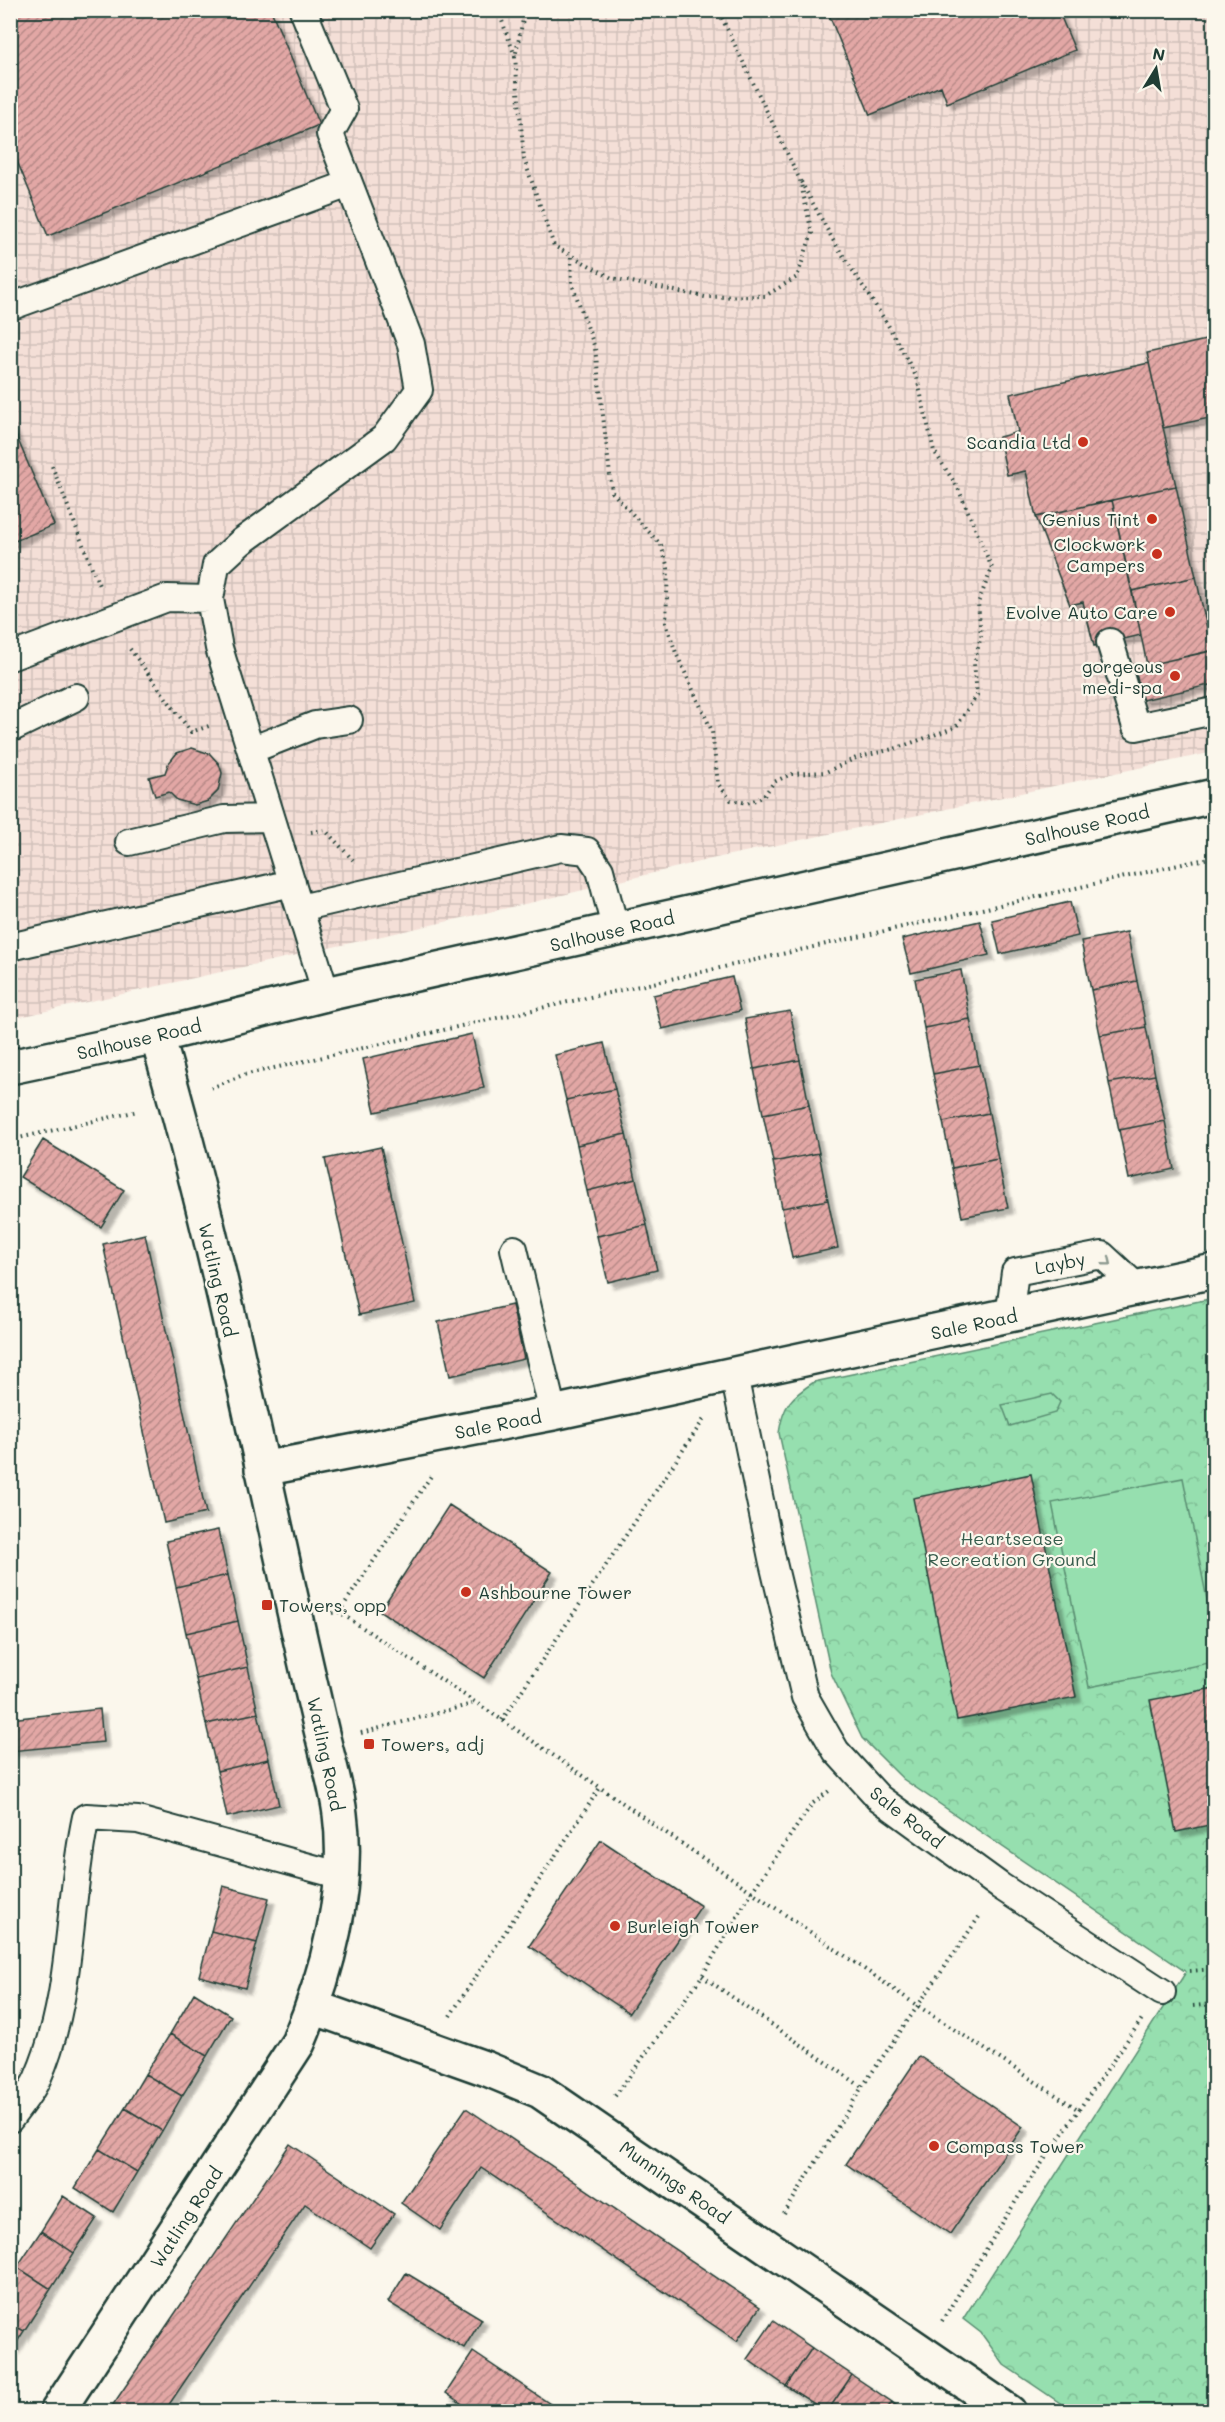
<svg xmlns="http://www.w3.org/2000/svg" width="1225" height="2422" font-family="Mali,sans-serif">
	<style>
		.industrial { fill: url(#industrial-grid) }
		.forest { fill: url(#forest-crowns); stroke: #5a8e72; stroke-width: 1.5 }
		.garden { fill: #96dfaf; stroke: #5a8e72; stroke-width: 1.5 }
		.building { fill: url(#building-hatch); stroke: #1f3d34; stroke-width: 1.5; filter: url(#shadow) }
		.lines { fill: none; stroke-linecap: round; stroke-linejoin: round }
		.lane-casing { stroke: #1f3d34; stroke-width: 30 }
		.street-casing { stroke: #1f3d34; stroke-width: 38 }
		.secondary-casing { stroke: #1f3d34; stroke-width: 38 }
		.path { stroke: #1f3d34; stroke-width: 4; stroke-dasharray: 1.5 4.5; stroke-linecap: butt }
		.lane { stroke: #fbf7ec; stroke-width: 26 }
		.street { stroke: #fbf7ec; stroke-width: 33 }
		.secondary { stroke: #fbf7ec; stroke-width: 33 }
		.oneway { stroke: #8d9a90 }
		.poi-dot { fill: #c8321e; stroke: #fbf7ec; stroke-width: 2 }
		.labels { text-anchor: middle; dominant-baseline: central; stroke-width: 4.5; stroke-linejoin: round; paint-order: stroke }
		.poi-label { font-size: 18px; fill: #1f3d34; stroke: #fbf7ec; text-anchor: end }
		.street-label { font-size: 18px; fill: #1f3d34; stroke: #fbf7ec }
		.park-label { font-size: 18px; fill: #375d4d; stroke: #fbf7ec }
	</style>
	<defs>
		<pattern id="industrial-grid" width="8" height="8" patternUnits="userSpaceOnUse" patternTransform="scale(1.5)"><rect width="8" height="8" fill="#f4dfd7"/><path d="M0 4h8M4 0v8" fill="none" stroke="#d1c0b9"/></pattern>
		<pattern id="forest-crowns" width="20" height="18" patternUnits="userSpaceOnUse" patternTransform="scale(1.5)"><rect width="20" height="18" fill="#96dfaf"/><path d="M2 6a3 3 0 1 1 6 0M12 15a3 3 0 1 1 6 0" fill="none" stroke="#81c097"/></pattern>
		<pattern id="building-hatch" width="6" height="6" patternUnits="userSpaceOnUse" patternTransform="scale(1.5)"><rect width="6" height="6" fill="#e2a7a5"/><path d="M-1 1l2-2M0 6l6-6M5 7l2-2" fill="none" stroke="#b78987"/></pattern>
		<filter id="shadow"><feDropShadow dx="5.5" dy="5.5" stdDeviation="1.5" flood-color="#0004"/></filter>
	</defs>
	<rect width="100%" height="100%" fill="#fbf7ec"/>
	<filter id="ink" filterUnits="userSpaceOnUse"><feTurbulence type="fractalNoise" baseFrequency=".0167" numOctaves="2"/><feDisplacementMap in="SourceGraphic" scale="12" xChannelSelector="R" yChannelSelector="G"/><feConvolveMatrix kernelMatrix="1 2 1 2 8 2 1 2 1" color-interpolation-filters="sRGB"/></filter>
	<g filter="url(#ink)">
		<!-- industrial -->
		<path class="industrial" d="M10,11H1214V752L711,859L538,901L11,1019Z"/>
		<!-- forest -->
		<path class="forest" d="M1214,1298V2411H1072L1004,2365L981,2333L963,2319L1186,1972L903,1779L862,1738L831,1673L779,1433C783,1405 791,1397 814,1382Z"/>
		<!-- garden -->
		<path class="garden" d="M1052,1394L1060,1402L1055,1413L1010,1426L1002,1405Z
			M1183,1478L1214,1635V1662L1089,1687L1052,1503Z"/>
		<!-- building -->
		<path class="building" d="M10,10H271L319,125L48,236L10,144Z
			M827,10H1058L1075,50L947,103L941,86L870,115Z
			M1206,340L1214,378V417L1163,428L1147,353Z
			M1214,355V378L1210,356Z
			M1149,363L1176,486L1036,517L1026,471L1007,475L999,437L1018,432L1010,394Z
			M10,421L54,525L10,543Z
			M1176,486L1196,577L1132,591L1112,500Z
			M1112,500L1141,635L1094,646L1083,602L1070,605L1036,517Z
			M1196,577L1212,651L1147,665L1132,591Z
			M1214,650V684L1142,700L1135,668Z
			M192,748L210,754L219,764L222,773L218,791L208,801L195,805L177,800L169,792L155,796L149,777L165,773L168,764L177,753Z
			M1070,902L1078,936L1000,954L992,920Z
			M980,921L989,955L911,973L902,939Z
			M1127,932L1137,981L1091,990L1081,941Z
			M961,970L970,1019L924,1028L915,979Z
			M732,977L740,1011L662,1029L653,995Z
			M1137,981L1146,1027L1100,1035L1091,990Z
			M790,1011L800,1060L754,1069L745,1019Z
			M970,1019L979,1065L933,1074L924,1028Z
			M1146,1027L1155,1075L1109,1083L1100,1035Z
			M472,1034L484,1088L375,1112L363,1059Z
			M604,1043L615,1089L566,1100L555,1055Z
			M800,1060L809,1105L763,1114L754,1069Z
			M979,1065L989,1113L943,1122L933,1074Z
			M1155,1075L1165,1121L1119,1130L1109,1083Z
			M615,1089L626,1134L577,1145L566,1100Z
			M809,1105L819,1153L773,1162L763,1114Z
			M989,1113L998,1159L952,1168L943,1122Z
			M1165,1121L1174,1169L1129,1179L1119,1130Z
			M626,1134L636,1179L587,1191L577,1145Z
			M43,1140L124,1190L101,1227L20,1177Z
			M381,1147L415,1303L359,1315L325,1159Z
			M819,1153L828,1200L782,1208L773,1162Z
			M998,1159L1008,1208L962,1217L952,1168Z
			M636,1179L647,1225L597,1236L587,1191Z
			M828,1200L838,1248L792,1258L782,1208Z
			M647,1225L657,1270L608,1282L597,1236Z
			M145,1234L206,1513L164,1523L103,1244Z
			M512,1305L524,1359L450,1376L438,1322Z
			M1031,1474L1076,1697L957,1720L913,1498Z
			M449,1505L552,1572L484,1678L380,1611Z
			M218,1530L228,1575L176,1587L166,1541Z
			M228,1575L238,1621L186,1633L176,1587Z
			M238,1621L248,1667L196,1679L186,1633Z
			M248,1667L258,1713L206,1724L196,1679Z
			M1214,1688V1824L1176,1832L1150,1700Z
			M100,1709L103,1742L10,1751V1719Z
			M258,1713L269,1759L217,1771L206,1724Z
			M269,1759L279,1805L227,1817L217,1771Z
			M601,1840L701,1906L629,2013L529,1946Z
			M223,1886L269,1898L257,1943L211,1931Z
			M211,1931L257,1943L245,1988L199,1976Z
			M194,1993L231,2016L207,2056L170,2034Z
			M170,2034L207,2056L182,2096L145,2074Z
			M919,2056L1023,2127L950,2234L846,2164Z
			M145,2074L182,2096L162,2131L125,2108Z
			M125,2108L162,2131L137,2172L99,2149Z
			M466,2108L760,2307L737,2341L481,2168L440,2230L401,2203Z
			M290,2144L394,2214L370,2248L305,2204L164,2412H108Z
			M99,2149L137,2172L113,2212L75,2188Z
			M63,2196L97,2218L74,2253L41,2231Z
			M41,2231L74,2253L51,2289L17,2267Z
			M17,2267L51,2289L24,2331L10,2323V2278Z
			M406,2273L482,2319L464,2348L388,2302Z
			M773,2321L812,2348L786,2386L747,2359Z
			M10,2323L24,2331L10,2353Z
			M812,2348L852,2375L827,2412L786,2386Z
			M473,2352L562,2412H474L446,2393Z
			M852,2375L892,2402L885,2412H827Z
			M892,2402L905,2412H885Z"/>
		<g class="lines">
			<!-- lane casing -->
			<g class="lane-casing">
				<path id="lane" d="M303,10L344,109L330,134L411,344L419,390L384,438L241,542L216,565L210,599L219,648L326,994
					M15,305L349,184
					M1110,642L1136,727L1214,711
					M10,657L167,598L210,599
					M10,729L76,697
					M251,750L315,725L349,720
					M129,842L224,819L271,818
					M300,908L561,848L587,851L600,870L616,931
					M10,947L292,883
					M514,1249L553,1413
					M1009,1317L1015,1272L1102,1255L1138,1288
					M734,1375L773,1563L805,1697L836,1751L879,1798L1000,1886L1162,1992
					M10,2119C19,2106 32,2092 38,2077C74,1994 67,1904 86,1817L138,1820L342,1876"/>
			</g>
			<!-- street casing -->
			<g class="street-casing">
				<path id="street" d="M262,1469L553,1413L1214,1271
					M313,2007L487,2069L540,2091L1009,2412
					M57,2412L298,2043C327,1975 350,1888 340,1814C337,1790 330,1766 324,1742C268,1508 225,1268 157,1036"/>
			</g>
			<!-- secondary casing -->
			<g class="secondary-casing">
				<path id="secondary" d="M10,1067L157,1036L326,994L1214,796"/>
			</g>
			<!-- path -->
			<path class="path" d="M498,10L515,56
				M525,10L515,57L524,159L554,246L612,278L705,297L765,296L797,277L812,233L800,180L718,10
				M571,257L572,284L595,348L612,492L661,545L668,568L666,623L676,653L712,731L718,784L731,800L747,803L763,797L774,782L791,774L826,772L856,758L897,748L956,727L977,695L974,663L981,636L978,603L992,568L958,488L934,451L917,378L888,325L833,240L800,180
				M52,466L100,588
				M130,649L191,732L209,726
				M311,832L325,830L353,860
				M211,1088L243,1075L1214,857
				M10,1140L138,1111
				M339,1612L431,1476
				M332,1613L339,1612L502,1720L918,2006L1079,2110
				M502,1720L704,1419
				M361,1733L472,1704
				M1190,1971L1214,1969
				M702,1976L862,2087
				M1193,2006L1214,2004
				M450,2016L599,1789
				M615,2096L702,1976L751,1893L812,1804L829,1791
				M784,2214L862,2087L981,1914
				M942,2321L1019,2196L1142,2019"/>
			<!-- lane -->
			<use href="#lane" class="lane"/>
			<!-- street -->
			<use href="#street" class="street"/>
			<!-- secondary -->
			<use href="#secondary" class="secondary"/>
		</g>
		<!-- one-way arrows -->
		<defs><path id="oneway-chevron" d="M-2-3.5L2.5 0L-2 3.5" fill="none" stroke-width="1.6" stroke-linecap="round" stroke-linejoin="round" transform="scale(1.5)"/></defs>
		<use class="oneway" href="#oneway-chevron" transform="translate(1108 1262) rotate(39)"/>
	</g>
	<!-- markers -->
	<g class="poi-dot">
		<circle cx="1083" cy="442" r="6"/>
		<circle cx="1152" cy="519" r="6"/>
		<circle cx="1157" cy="554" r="6"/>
		<circle cx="1170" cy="612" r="6"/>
		<circle cx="1175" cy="676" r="6"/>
		<circle cx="466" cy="1592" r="6"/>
		<rect x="261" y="1599" width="12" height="12" rx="3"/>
		<rect x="363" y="1738" width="12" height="12" rx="3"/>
		<circle cx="615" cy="1926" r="6"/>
		<circle cx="934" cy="2146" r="6"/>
	</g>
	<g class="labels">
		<!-- poi labels -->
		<g class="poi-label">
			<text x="1071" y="442">Scandia Ltd</text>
			<text x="1140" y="519">Genius Tint</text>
			<text x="1145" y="544">Clockwork<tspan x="1145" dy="21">Campers</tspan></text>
			<text x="1158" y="612">Evolve Auto Care</text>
			<text x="1163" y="666">gorgeous<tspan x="1163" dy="21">medi-spa</tspan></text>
			<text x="478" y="1592" text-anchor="start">Ashbourne Tower</text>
			<text x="279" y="1605" text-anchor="start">Towers, opp</text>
			<text x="381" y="1744" text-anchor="start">Towers, adj</text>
			<text x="627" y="1926" text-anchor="start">Burleigh Tower</text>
			<text x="946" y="2146" text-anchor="start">Compass Tower</text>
		</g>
		<!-- street labels -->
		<g class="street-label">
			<text transform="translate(1087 825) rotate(-13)">Salhouse Road</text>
			<text transform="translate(612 931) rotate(-13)">Salhouse Road</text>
			<text transform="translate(139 1039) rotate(-13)">Salhouse Road</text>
			<text transform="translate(1060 1263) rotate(-11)">Layby</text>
			<text transform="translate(218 1280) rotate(77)">Watling Road</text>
			<text transform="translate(974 1324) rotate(-12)">Sale Road</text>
			<text transform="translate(498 1424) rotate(-11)">Sale Road</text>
			<text transform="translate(326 1754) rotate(78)">Watling Road</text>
			<text transform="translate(907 1817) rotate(38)">Sale Road</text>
			<text transform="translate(675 2182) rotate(35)">Munnings Road</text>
			<text transform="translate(186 2217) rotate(-57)">Watling Road</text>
		</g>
		<!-- park labels -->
		<g class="park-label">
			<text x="1012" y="1538">Heartsease<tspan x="1012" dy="21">Recreation Ground</tspan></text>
		</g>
	</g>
	<!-- margin -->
	<rect width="1225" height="2422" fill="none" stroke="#fbf7ec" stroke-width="36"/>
	<rect x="18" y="18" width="1189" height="2386" fill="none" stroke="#1f3d34" stroke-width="2" filter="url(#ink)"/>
	<!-- north arrow -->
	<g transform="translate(1156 69) rotate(11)" stroke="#fbf7ec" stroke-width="4.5" paint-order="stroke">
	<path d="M0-4.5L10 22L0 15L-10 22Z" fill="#1f3d34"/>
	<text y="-9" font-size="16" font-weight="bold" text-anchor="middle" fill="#1f3d34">N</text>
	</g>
</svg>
